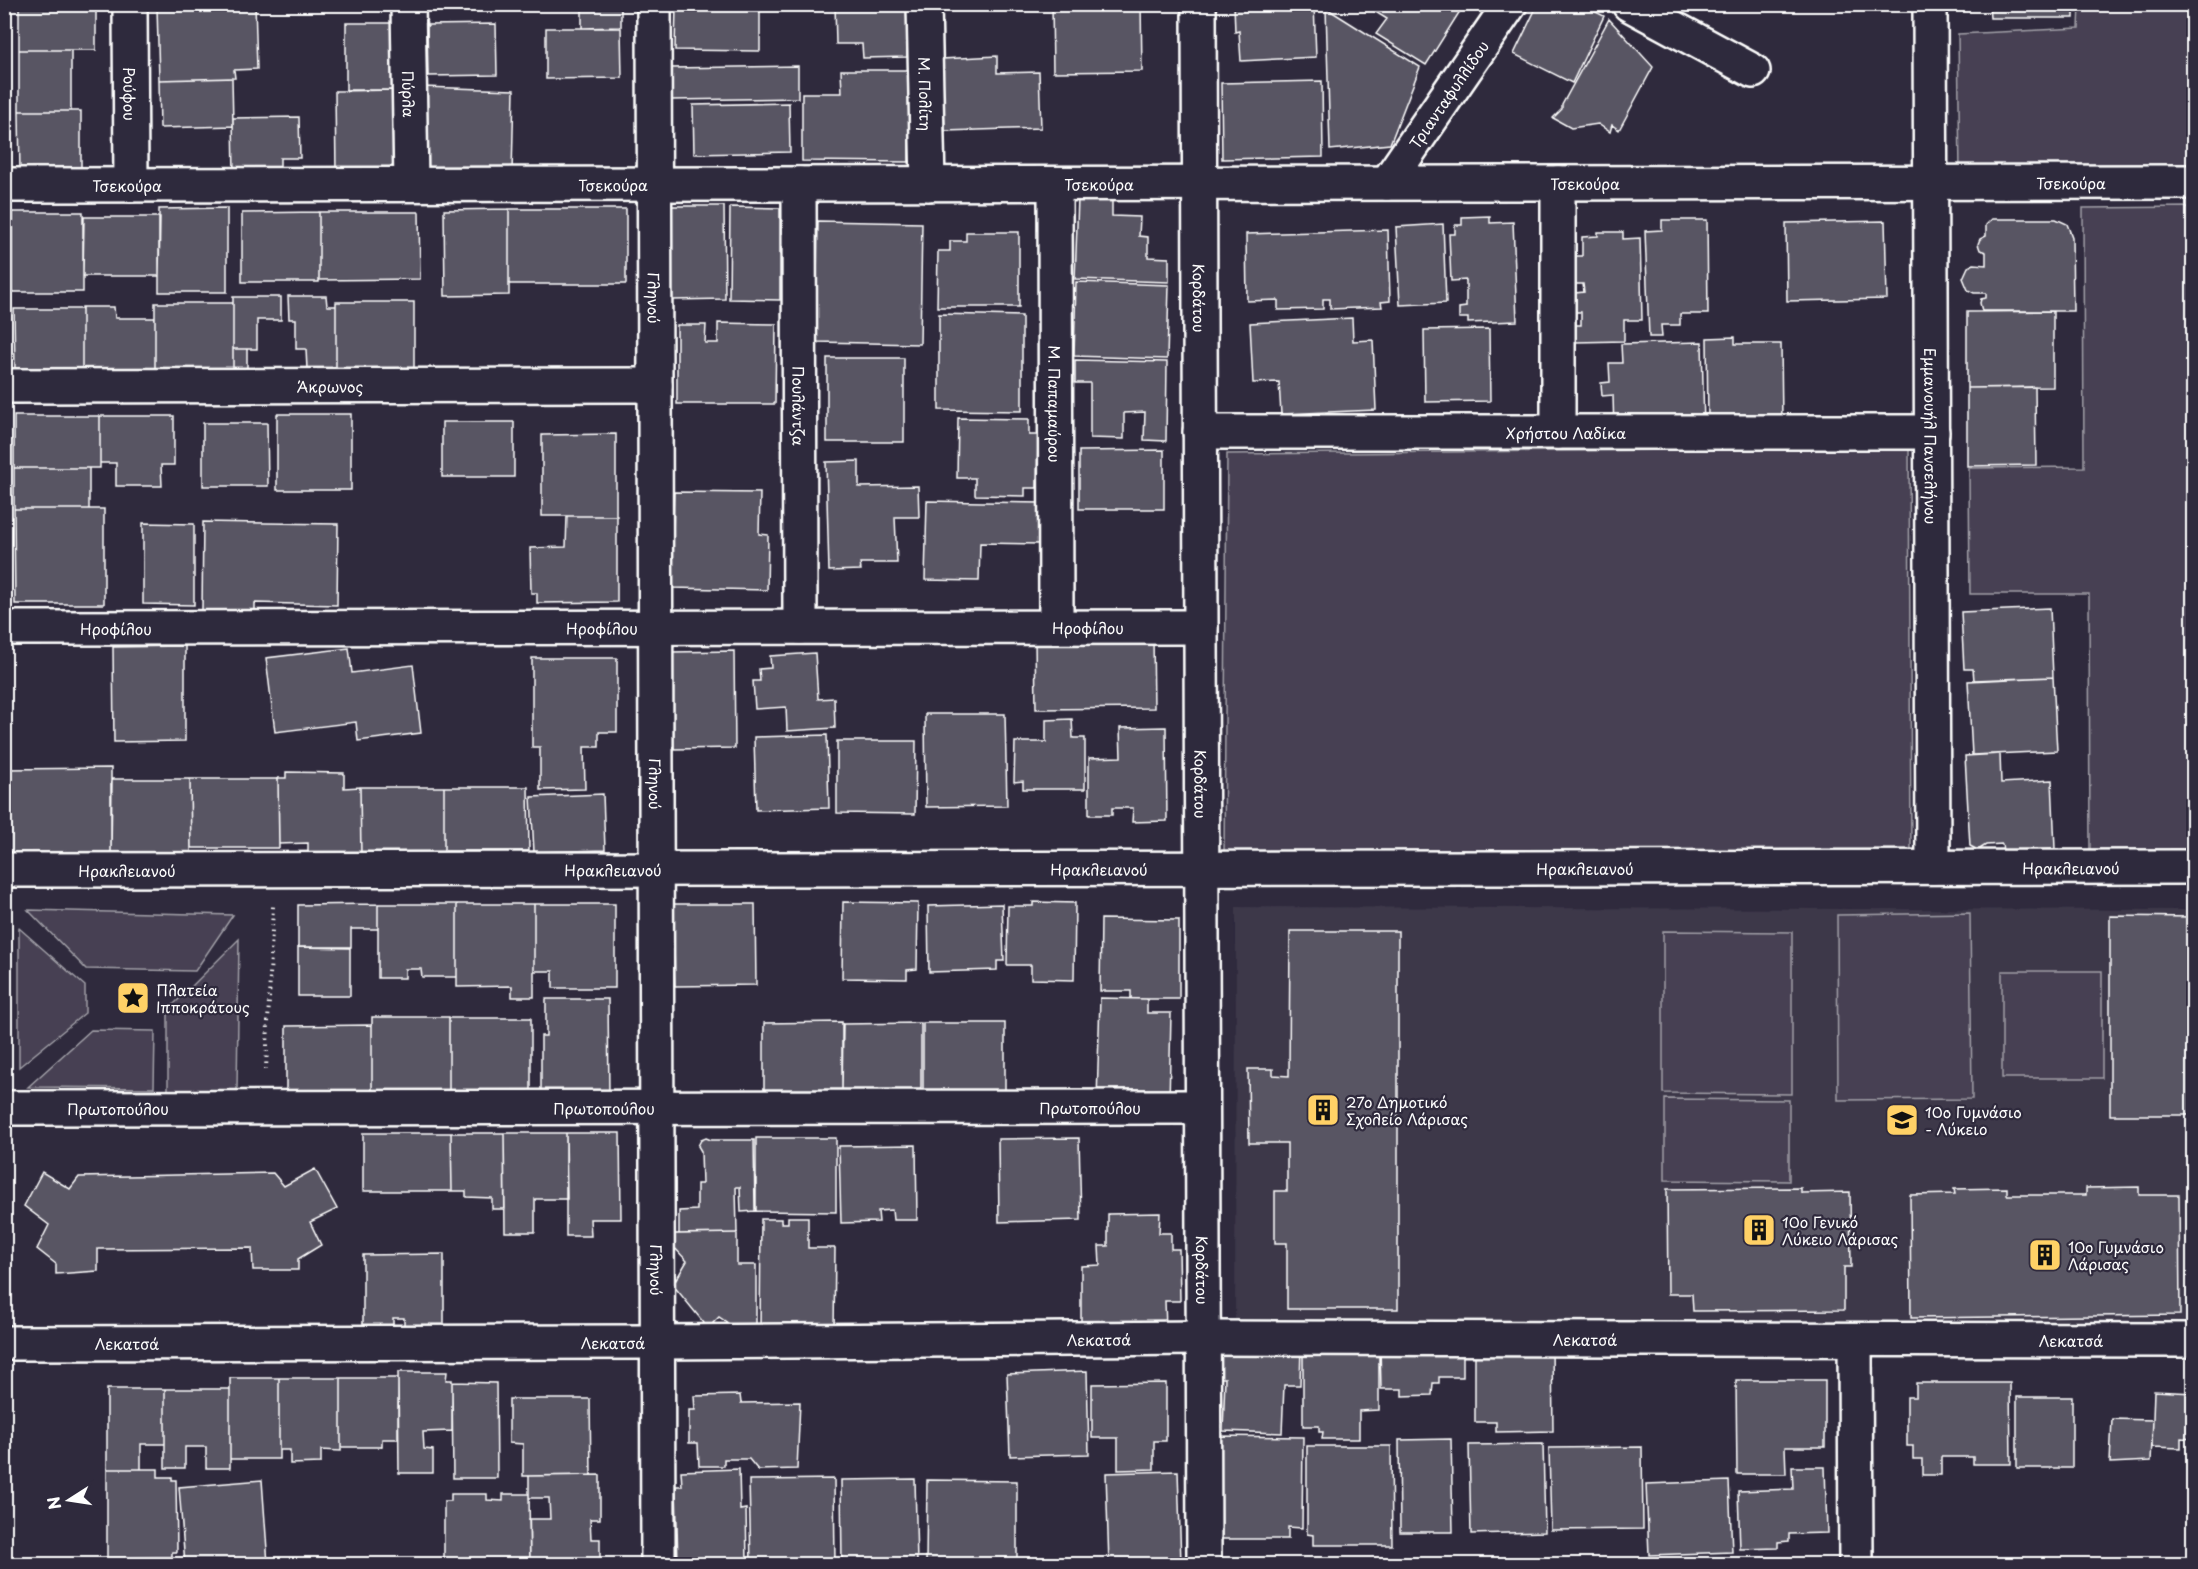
<svg xmlns="http://www.w3.org/2000/svg" width="2198" height="1569" font-family="'Playpen Sans',sans-serif">
	<style>
		.built { fill: #3c3749 }
		.green { fill: #464152; stroke: #a2a0a8; stroke-width: 1.5 }
		.building { fill: #595564; stroke: #fff; stroke-width: 1.5 }
		.lines { fill: none; stroke-linecap: round; stroke-linejoin: round }
		.minor-casing { stroke: #fff; stroke-width: 38 }
		.path { stroke: #fff; stroke-width: 4; stroke-dasharray: 1.5 4.5; stroke-linecap: butt }
		.minor { stroke: #2f2a3d; stroke-width: 33 }
		.labels { text-anchor: middle; dominant-baseline: central; stroke-width: 4.5; stroke-linejoin: round; paint-order: stroke }
		.street-label { font-size: 15px; fill: #fff; stroke: #2f2a3d }
		.poi-label { font-size: 15px; fill: #fff; stroke: #2f2a3d; text-anchor: start }
	</style>
	<rect width="100%" height="100%" fill="#2f2a3d"/>
	<filter id="ink" filterUnits="userSpaceOnUse"><feTurbulence type="fractalNoise" baseFrequency=".0167" numOctaves="2"/><feDisplacementMap in="SourceGraphic" scale="12" xChannelSelector="R" yChannelSelector="G"/><feConvolveMatrix kernelMatrix="1 2 1 2 8 2 1 2 1" color-interpolation-filters="sRGB"/></filter>
	<g filter="url(#ink)">
		<!-- built -->
		<path class="built" d="M1236,907L2193,910V1333L1235,1330Z"/>
		<!-- green -->
		<path class="green" d="M2080,5H2193V169L1960,172L1958,34L2079,28Z
			M2193,207V854H2090L2089,594H1970L1969,468L2084,467L2083,208Z
			M1909,448L1911,856L1224,860L1227,454Z
			M28,910L233,915L195,971L86,969Z
			M1970,913L1972,1099L1838,1100L1837,915Z
			M19,928L85,986V1013L19,1067Z
			M1663,931L1792,932V1094L1663,1093Z
			M239,939L237,1091L168,1090V1010Z
			M2002,971H2102V1078H2002Z
			M91,1030L155,1031L154,1088L28,1087Z
			M1665,1099L1789,1100V1181L1665,1180Z"/>
		<!-- building -->
		<path class="building" d="M19,4H96V50H19Z
			M255,4L257,69L234,70L235,78L159,80L157,7Z
			M582,4H621V27L582,28Z
			M760,4V51L675,50L676,5Z
			M835,4H907V57L863,58L862,44H836Z
			M1052,4H1141L1142,71L1053,72Z
			M1234,4H1314L1316,57L1241,61L1239,31L1235,32Z
			M1371,4H1457L1462,8L1426,65L1376,34L1387,19L1369,8Z
			M1538,4H1580L1604,16L1572,83L1514,54Z
			M1989,4H2074V18H1990Z
			M1326,8L1420,67L1390,144L1330,150Z
			M1609,19L1653,67L1619,130L1612,125L1610,132L1598,124L1571,128L1553,118L1562,109V105Z
			M346,23H397V90H346Z
			M496,24L497,75L428,76L427,25Z
			M546,28H621L622,78L546,79Z
			M19,50H71V111H19Z
			M997,56V73L1039,72L1041,128L945,131L942,59Z
			M798,66V98L671,100V68Z
			M841,70H909V162L802,161V93H842Z
			M232,78L233,126L160,128L159,80Z
			M1322,81L1323,157L1222,159L1221,83Z
			M422,87L514,90L512,173L419,170Z
			M397,90L398,173H336L335,91Z
			M789,103L790,152L694,154L693,105Z
			M19,111H81V175H20Z
			M299,117L300,158H280V175H234L233,118Z
			M1078,198L1112,200V216L1140,217L1139,236L1148,237V257L1169,258V282L1075,279Z
			M672,206H724L725,299L672,300Z
			M730,207L780,208V300L729,299Z
			M227,208V292H159V209Z
			M509,209H626V284H509Z
			M509,209V295L445,296L444,210Z
			M12,212H83V292H12Z
			M319,212V282H242V213Z
			M319,212H419L420,279L319,280Z
			M1490,216V223L1513,222L1517,321L1468,323V318H1459V308L1466,307V280L1451,281L1449,234H1455V225H1462V217Z
			M84,217H160L159,276H83Z
			M1992,219H2056L2067,224L2072,237L2073,311H1982L1980,303L1981,299L1986,298V293H1974L1968,290L1963,278L1968,267L1974,264L1986,265V252L1980,250L1978,244L1980,239L1986,236V225Z
			M1662,220H1707L1708,314H1680V325H1661L1662,337H1649L1645,231L1662,230Z
			M818,221L922,223L920,344L816,342Z
			M1885,221L1887,299L1787,301L1786,223Z
			M1443,224L1446,303L1400,305L1396,227Z
			M1388,230L1390,301L1381,302L1382,307L1330,309V299H1323V309L1278,310V300L1247,301L1246,234Z
			M966,232H1019V307H937L938,251H950V241H966Z
			M1598,232H1623V239L1640,238L1642,320H1624V341L1576,342L1575,325H1581V312H1575V293L1584,292L1583,284H1575L1574,256H1582V237L1598,236Z
			M1076,282L1169,285L1167,359L1074,356Z
			M288,296H326L327,306H336V369H307L306,349H296V319H289Z
			M233,297H281V320H257V349H233Z
			M336,302H414V369H336Z
			M155,303H233V369L155,370Z
			M82,307H114L115,318H155V373H82Z
			M14,309H82V373H15Z
			M2053,311V387L1967,388V312Z
			M939,314L1022,316V411L939,410Z
			M1352,318L1353,341L1373,340L1376,410L1281,414L1279,382L1253,383L1250,323Z
			M718,323L776,324L775,404H677V325H706L705,343H718Z
			M1489,329L1490,401L1425,402L1424,330Z
			M1735,337V344H1781L1782,422L1708,419L1707,338Z
			M1702,342L1704,429L1614,431L1613,395L1602,396L1601,383L1610,382L1609,363H1622L1621,344Z
			M233,349H247V377H233Z
			M827,358H904V442H827Z
			M1075,360L1167,362L1166,441L1144,440L1145,412L1124,413V439L1090,438V383H1075Z
			M2035,387L2036,465L1967,466V388Z
			M277,414H351V490H277Z
			M14,416H100V468H14Z
			M100,416H174V465H161L162,486H116V463H100Z
			M958,418L1029,419V435H1038L1037,488H1025V496L975,495V478H957Z
			M442,422H514V477H442Z
			M203,423H267L268,486H203Z
			M616,434V516H542V435Z
			M1164,450V509H1079V451Z
			M859,461V487L918,486L919,517H895L897,563H860L861,570L829,571L826,462Z
			M14,468H89V509H14Z
			M674,492L760,493L759,534L768,535L767,590L672,588Z
			M927,501L1041,503L1040,544L980,543L979,581L925,580Z
			M14,509H104V604H15Z
			M567,516H617V602L537,603V593H531L530,548L566,547Z
			M203,522L338,524L337,605L255,603V612L202,611Z
			M143,523L194,524V605L143,604Z
			M2050,608L2053,677L1974,680L1973,669H1964L1961,612Z
			M1153,638L1154,708L1036,709L1035,639Z
			M185,646V741L114,742L113,647Z
			M349,648L352,673L413,665L421,733L358,741L356,722L275,732L266,658Z
			M734,651L735,748L673,749L672,652Z
			M815,653L818,699L834,698L835,728L787,731L786,707L755,709L753,681H760L759,669L771,668L770,656Z
			M532,658H617V732H599V747H584L585,789L540,790V747H532Z
			M2053,677L2057,751L1972,755L1968,681Z
			M925,714H1005L1007,806L926,807Z
			M1072,719L1073,738H1085V789H1023V781L1014,782L1015,742H1046V720Z
			M1166,727L1167,821L1132,822L1133,808H1112V815H1089V758L1121,757L1120,728Z
			M827,735L829,808L756,810L754,737Z
			M837,741H916L915,814L837,813Z
			M2000,754L2001,783L2052,780L2055,849L2003,851L2002,844L1986,845L1978,850L1970,846L1965,756Z
			M111,768V854L5,855L4,769Z
			M286,772L344,773V788L360,787L361,857H308V843L279,844L278,778H286Z
			M112,779H190L191,854H111Z
			M190,779H278L279,848H191Z
			M360,787H444V856L361,857Z
			M444,787H528L529,851H444Z
			M603,794L605,850L534,852L531,797Z
			M843,902L918,903L917,969L907,970V979L842,978Z
			M1033,902L1075,903L1074,980L1031,979V965H1007L1008,906H1033Z
			M378,904V929H351V947H298V905Z
			M378,904H457V977H422L421,969H405V978H378Z
			M457,904H534V997H512V986L457,987Z
			M534,904H615V988H553V971H534Z
			M673,904H755L756,985L675,986Z
			M1002,904L1004,961H997V970L929,972L928,906Z
			M2110,916L2194,917V1115H2110Z
			M1101,919L1179,920V999H1131V991H1100Z
			M1290,931H1398V1309H1287V1243H1275V1191H1287V1143H1249L1248,1069H1273V1075L1289,1076Z
			M298,947L350,948V996H298Z
			M1100,998L1147,999V1013H1171L1169,1103L1097,1101Z
			M546,999H608L609,1095H541V1036H546Z
			M372,1017H449V1092H372Z
			M449,1018H531V1092H449Z
			M842,1022V1093H764V1023Z
			M921,1023V1093H842L843,1024Z
			M923,1023H1005V1099H923Z
			M372,1025V1092L286,1093V1026Z
			M363,1133H451L452,1191H363Z
			M451,1133H504L505,1209H492V1198L466,1197V1191H452Z
			M504,1133H566L567,1199H535V1232H505Z
			M566,1133H620L621,1219H590L591,1236H566Z
			M706,1138L711,1140H754L755,1211L741,1212L740,1187H736L737,1233L679,1234V1211L697,1210V1184H702L701,1151L698,1146L701,1140Z
			M756,1138H836V1212L756,1211Z
			M1079,1138L1081,1220L999,1222L998,1139Z
			M916,1145L917,1220H893L892,1210L878,1211L879,1222L841,1223L839,1146Z
			M315,1169L337,1209L310,1222L321,1245L298,1259V1270H253L252,1248L98,1249V1271L56,1274V1264L37,1249L49,1225L24,1206L42,1172L70,1189L79,1177L273,1173L284,1186Z
			M2139,1187V1195H2179L2180,1315L1911,1318L1910,1195L1955,1194L1954,1189L2007,1188V1195H2086V1188Z
			M1801,1188V1193L1850,1192L1851,1267H1844V1310L1693,1311L1692,1294H1668L1667,1189Z
			M1160,1213L1159,1233H1171V1249H1179L1180,1301H1165L1166,1328L1081,1333V1266L1100,1265L1099,1246H1108V1214Z
			M788,1217H808V1248H835L834,1332L760,1331L761,1219H781V1223H788Z
			M737,1233V1265H756V1326L734,1327L719,1317L708,1328L673,1285L687,1261L673,1246L672,1234Z
			M444,1254V1333H404V1318H393V1333H363V1255Z
			M1216,1342L1301,1345L1300,1385H1284L1282,1433L1223,1431L1225,1378H1215Z
			M1379,1344V1410L1359,1411V1439H1322L1323,1432H1319V1426H1303V1345Z
			M1463,1345V1377H1439V1383H1433L1432,1395L1402,1396V1389H1381L1380,1346Z
			M1552,1347L1553,1431L1496,1432V1422H1475V1348Z
			M1087,1371L1089,1454L1010,1456L1007,1374Z
			M398,1372H447L446,1380H452V1431L423,1432L424,1449L433,1450V1473H399Z
			M230,1378H279V1459H230Z
			M279,1378H341V1451L321,1450V1463L290,1464V1450H279Z
			M341,1378H398V1439H382V1447H341Z
			M1736,1380H1825V1447H1785L1786,1474H1737Z
			M452,1382L496,1383L497,1478H453Z
			M1166,1383V1441H1154V1469L1118,1470V1438H1092V1384Z
			M1916,1383H2010L2011,1464H1973V1457H1941V1475H1923V1459H1913V1446H1907V1397H1916Z
			M107,1389H165V1444H141V1469H107Z
			M165,1389H230V1468H206V1447H185V1468H165Z
			M2154,1391L2194,1393V1439L2181,1438V1448L2152,1447Z
			M740,1395L741,1403L800,1402L797,1469L758,1470L749,1459H724V1466H699L698,1443H689V1410H695L694,1396Z
			M2017,1397H2072V1468H2017Z
			M509,1399H590L591,1475L523,1476V1444L509,1443Z
			M2112,1419L2153,1420L2151,1461L2110,1463Z
			M1214,1436L1303,1437L1302,1528L1288,1527V1539H1220Z
			M1451,1439L1453,1532H1400L1399,1440Z
			M1543,1444L1545,1532L1471,1534L1469,1445Z
			M1307,1446H1391L1392,1545H1313V1535L1307,1534Z
			M1642,1447L1643,1529L1551,1530L1549,1448Z
			M1792,1467H1825L1827,1533L1789,1534V1541L1778,1542V1548L1740,1549L1738,1491L1793,1489Z
			M107,1469H158V1477H172V1480H176L177,1552H172V1557L107,1558Z
			M739,1469L740,1510L746,1509L747,1564H678L676,1486H682L681,1471Z
			M1178,1471L1181,1564H1109L1106,1473Z
			M600,1475V1519H590L591,1539H600V1564H530L529,1519H550L549,1498H529V1476Z
			M834,1479L835,1564H751L749,1480Z
			M915,1479L917,1564H842L841,1480Z
			M262,1480L268,1564H185L179,1487Z
			M927,1480L1017,1481V1564H926Z
			M1729,1481L1732,1552L1649,1555L1646,1484Z
			M451,1494H487V1500L503,1501V1494H529L530,1562H477L478,1564H444V1501H451Z"/>
		<g class="lines">
			<!-- minor casing -->
			<g class="minor-casing">
				<g id="minor">
					<path id="s1" d="M130,4L131,185"/>
					<path id="s2" d="M408,4L411,184"/>
					<path id="s3" d="M654,4L658,1564"/>
					<path id="s4" d="M924,4L928,184"/>
					<path id="s5" d="M1199,4L1204,1564"/>
					<path d="M1629,4L1753,71"/>
					<path id="s6" d="M1930,4L1933,867"/>
					<path id="s7" d="M1387,183L1510,4"/>
					<path d="M1558,183V432"/>
					<path id="s8" d="M799,184L800,627"/>
					<path id="s9" d="M1055,184L1056,627"/>
					<path id="s10" d="M4,185L2194,182"/>
					<path id="s11" d="M4,386L655,385"/>
					<path id="s12" d="M1200,432H1932"/>
					<path id="s13" d="M4,628L1201,627"/>
					<path id="s14" d="M4,870L2194,867"/>
					<path id="s15" d="M4,1108L1202,1107"/>
					<path d="M1855,1340L1856,1564"/>
					<path id="s16" d="M4,1343L658,1342L1203,1338L2194,1340"/>
				</g>
			</g>
			<!-- path -->
			<path class="path" d="M266,1070L273,906"/>
			<!-- minor -->
			<use href="#minor" class="minor"/>
		</g>
	</g>
	<!-- icons -->
	<defs>
		<g id="sight-square" transform="scale(1.725)"><rect x="-9" y="-9" width="18" height="18" rx="4" fill="#ffd166" stroke="#2f2a3d"/><path d="M0-6L1.8-2.2L6-1.7L2.9 1.2L3.7 5.4L0 3.3L-3.7 5.4L-2.9 1.2L-6-1.7L-1.8-2.2Z" fill="#111"/></g>
		<g id="building-square" transform="scale(1.725)"><rect x="-9" y="-9" width="18" height="18" rx="4" fill="#ffd166" stroke="#2f2a3d"/><path d="M-4-6H4V6H1V3H-1V6H-4ZM-2.5-4.3h1.7v1.8h-1.7ZM.8-4.3h1.7v1.8H.8ZM-2.5-1h1.7V.8h-1.7ZM.8-1h1.7V.8H.8Z" fill="#111"/></g>
		<g id="school-square" transform="scale(1.725)"><rect x="-9" y="-9" width="18" height="18" rx="4" fill="#ffd166" stroke="#2f2a3d"/><path d="M0-5L7-2L0 1L-7-2ZM-4 1L0 2.5L4 1V4Q0 6-4 4Z" fill="#111"/></g>
	</defs>
	<g fill-rule="evenodd">
		<use href="#sight-square" x="133" y="998"/>
		<use href="#building-square" x="1323" y="1110"/>
		<use href="#school-square" x="1902" y="1120"/>
		<use href="#building-square" x="1759" y="1230"/>
		<use href="#building-square" x="2045" y="1255"/>
	</g>
	<g class="labels">
		<!-- street labels -->
		<g class="street-label">
			<text stroke="none"><textPath href="#s2" startOffset="90">Πύρλα</textPath></text>
			<text stroke="none"><textPath href="#s4" startOffset="90">Μ. Πολίτη</textPath></text>
			<text stroke="none"><textPath href="#s7" startOffset="108">Τριανταφυλλίδου</textPath></text>
			<text stroke="none"><textPath href="#s1" startOffset="90">Ρούφου</textPath></text>
			<text stroke="none"><textPath href="#s10" startOffset="2067">Τσεκούρα</textPath></text>
			<text stroke="none"><textPath href="#s10" startOffset="1095">Τσεκούρα</textPath></text>
			<text stroke="none"><textPath href="#s10" startOffset="1581">Τσεκούρα</textPath></text>
			<text stroke="none"><textPath href="#s10" startOffset="609">Τσεκούρα</textPath></text>
			<text stroke="none"><textPath href="#s10" startOffset="123">Τσεκούρα</textPath></text>
			<text stroke="none"><textPath href="#s3" startOffset="294">Γληνού</textPath></text>
			<text stroke="none"><textPath href="#s5" startOffset="294">Κορδάτου</textPath></text>
			<text stroke="none"><textPath href="#s11" startOffset="326">Άκρωνος</textPath></text>
			<text stroke="none"><textPath href="#s9" startOffset="220">Μ. Παπαμαύρου</textPath></text>
			<text stroke="none"><textPath href="#s8" startOffset="222">Πουλάντζα</textPath></text>
			<text stroke="none"><textPath href="#s12" startOffset="366">Χρήστου Λαδίκα</textPath></text>
			<text stroke="none"><textPath href="#s6" startOffset="432">Εμμανουήλ Πανσελήνου</textPath></text>
			<text stroke="none"><textPath href="#s13" startOffset="1084">Ηροφίλου</textPath></text>
			<text stroke="none"><textPath href="#s13" startOffset="112">Ηροφίλου</textPath></text>
			<text stroke="none"><textPath href="#s13" startOffset="598">Ηροφίλου</textPath></text>
			<text stroke="none"><textPath href="#s3" startOffset="780">Γληνού</textPath></text>
			<text stroke="none"><textPath href="#s5" startOffset="780">Κορδάτου</textPath></text>
			<text stroke="none"><textPath href="#s14" startOffset="2067">Ηρακλειανού</textPath></text>
			<text stroke="none"><textPath href="#s14" startOffset="1581">Ηρακλειανού</textPath></text>
			<text stroke="none"><textPath href="#s14" startOffset="609">Ηρακλειανού</textPath></text>
			<text stroke="none"><textPath href="#s14" startOffset="1095">Ηρακλειανού</textPath></text>
			<text stroke="none"><textPath href="#s14" startOffset="123">Ηρακλειανού</textPath></text>
			<text stroke="none"><textPath href="#s15" startOffset="1086">Πρωτοπούλου</textPath></text>
			<text stroke="none"><textPath href="#s15" startOffset="114">Πρωτοπούλου</textPath></text>
			<text stroke="none"><textPath href="#s15" startOffset="600">Πρωτοπούλου</textPath></text>
			<text stroke="none"><textPath href="#s3" startOffset="1266">Γληνού</textPath></text>
			<text stroke="none"><textPath href="#s5" startOffset="1266">Κορδάτου</textPath></text>
			<text stroke="none"><textPath href="#s16" startOffset="1095">Λεκατσά</textPath></text>
			<text stroke="none"><textPath href="#s16" startOffset="1581">Λεκατσά</textPath></text>
			<text stroke="none"><textPath href="#s16" startOffset="2067">Λεκατσά</textPath></text>
			<text stroke="none"><textPath href="#s16" startOffset="123">Λεκατσά</textPath></text>
			<text stroke="none"><textPath href="#s16" startOffset="609">Λεκατσά</textPath></text>
		</g>
		<!-- poi labels -->
		<g class="poi-label">
			<text x="156" y="989">Πλατεία<tspan x="156" dy="17">Ιπποκράτους</tspan></text>
			<text x="1346" y="1101">27ο Δημοτικό<tspan x="1346" dy="17">Σχολείο Λάρισας</tspan></text>
			<text x="1925" y="1111">10ο Γυμνάσιο<tspan x="1925" dy="17">- Λύκειο</tspan></text>
			<text x="1782" y="1221">10ο Γενικό<tspan x="1782" dy="17">Λύκειο Λάρισας</tspan></text>
			<text x="2068" y="1246">10o Γυμνάσιο<tspan x="2068" dy="17">Λάρισας</tspan></text>
		</g>
	</g>
	<!-- margin -->
	<rect width="2198" height="1569" fill="none" stroke="#2f2a3d" stroke-width="24"/>
	<rect x="12" y="12" width="2174" height="1545" fill="none" stroke="#fff" stroke-width="2" filter="url(#ink)"/>
	<!-- north arrow -->
	<g transform="translate(69 1500) rotate(258)" stroke="#2f2a3d" stroke-width="4.5" paint-order="stroke">
	<path d="M0-4.5L10 22L0 15L-10 22Z" fill="#ffffff"/>
	<text y="-9" font-size="16" font-weight="bold" text-anchor="middle" fill="#ffffff">N</text>
	</g>
</svg>
